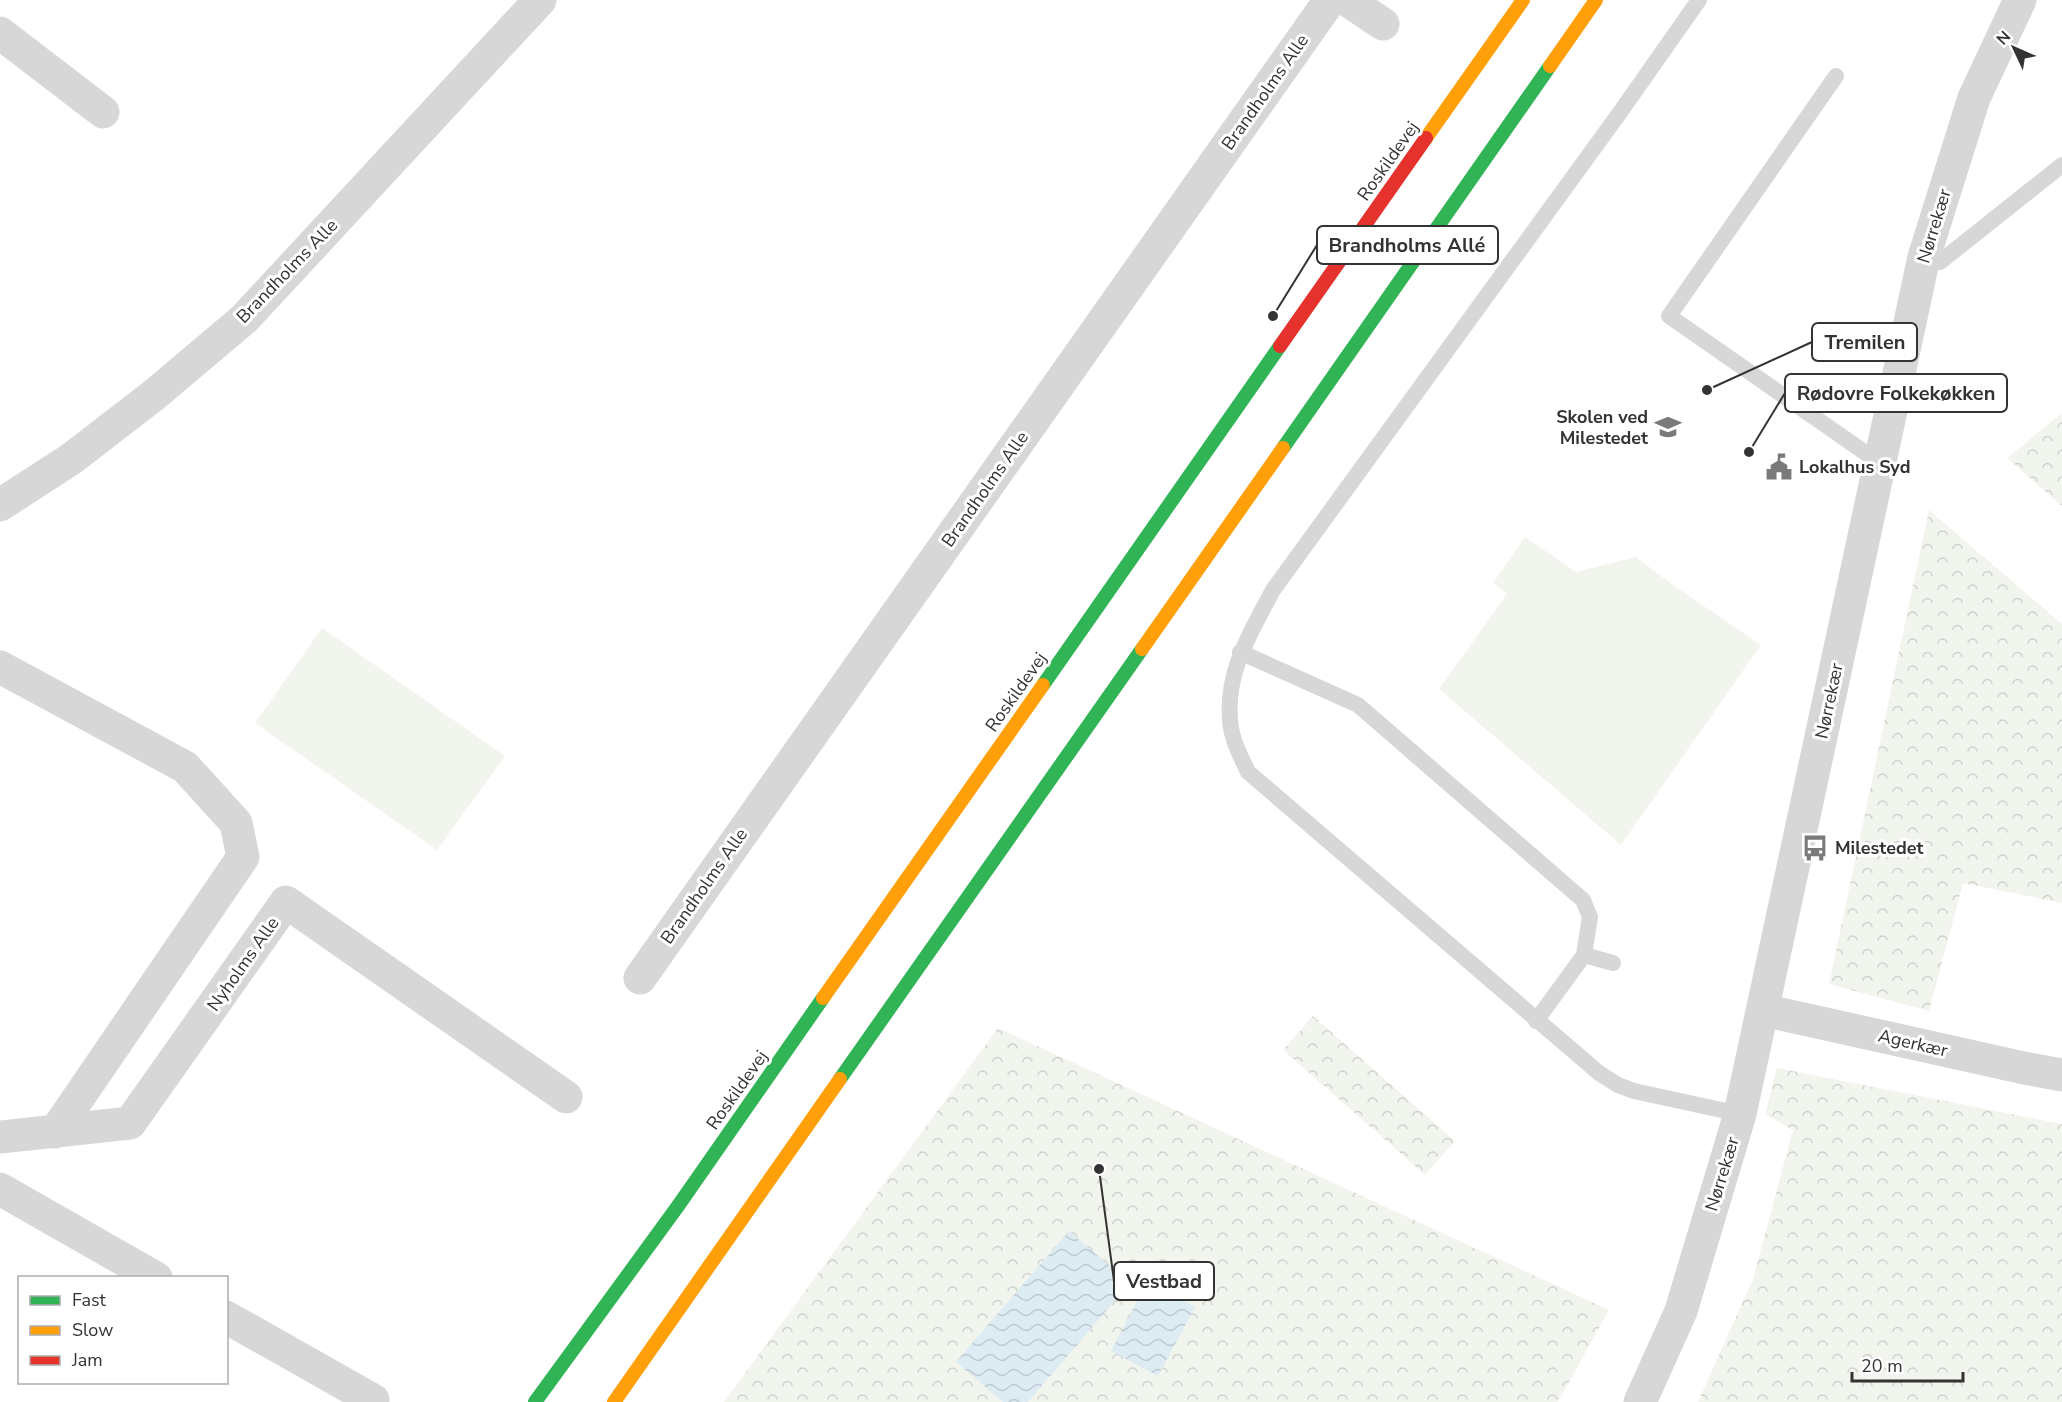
<svg xmlns="http://www.w3.org/2000/svg" width="2062" height="1402" font-family="'Nunito Sans',sans-serif">
	<style>
		.green { fill: #f1f5ed }
		.park { fill: url(#park-crowns) }
		.water { fill: url(#water-waves) }
		.lines { fill: none; stroke-linecap: round; stroke-linejoin: round }
		.lane { stroke: #d7d7d7; stroke-width: 16 }
		.street { stroke: #d7d7d7; stroke-width: 33 }
		.fast { stroke: #30b455; stroke-width: 14 }
		.slow { stroke: #ff9f0a; stroke-width: 14 }
		.jam { stroke: #e5322d; stroke-width: 14 }
		.labels { text-anchor: middle; dominant-baseline: central; stroke-width: 6; stroke-linejoin: round; paint-order: stroke }
		.street-label { font-size: 18px; fill: #333; stroke: #fff }
		.poi-label { font-size: 18px; font-weight: bold; fill: #333; stroke: #fff; text-anchor: start }
		.leader { fill: none; stroke: #333; stroke-width: 2 }
		.callout-dot { fill: #333; stroke: #fff; stroke-width: 2 }
		.callout { fill: #fff; stroke: #333; stroke-width: 2 }
		.callout-label { font-size: 20px; text-anchor: middle; font-weight: bold; fill: #333 }
	</style>
	<defs>
		<pattern id="park-crowns" width="20" height="18" patternUnits="userSpaceOnUse" patternTransform="scale(1.5)"><rect width="20" height="18" fill="#f1f5ed"/><path d="M2 6a3 3 0 1 1 6 0M12 15a3 3 0 1 1 6 0" fill="none" stroke="#cfd2cc"/></pattern>
		<pattern id="water-waves" width="16" height="10" patternUnits="userSpaceOnUse" patternTransform="scale(1.5)"><rect width="16" height="10" fill="#ddebf3"/><path d="M0 5q4-4 8 0t8 0" fill="none" stroke="#becad1"/></pattern>
	</defs>
	<rect width="100%" height="100%" fill="#fff"/>
	<!-- green -->
	<path class="green" d="M1525,537L1576,572L1636,557L1673,585L1761,645L1621,845L1439,689L1507,594L1493,583Z
		M322,628L505,756L437,850L255,723Z"/>
	<!-- park -->
	<path class="park" d="M2062,413V506L2007,458Z
		M1929,510L2062,624V903L1963,883L1929,1011L1829,984Z
		M1313,1016L1455,1141L1425,1175L1283,1050Z
		M998,1028L1609,1310L1558,1402H724Z
		M1777,1068L2062,1124V1402H1698L1753,1279L1793,1130L1765,1114Z"/>
	<!-- water -->
	<path class="water" d="M1069,1231L1130,1283L1028,1402H1003L956,1362Z
		M1147,1282L1195,1307L1158,1376L1111,1351Z"/>
	<g class="lines">
		<!-- lane -->
		<path class="lane" d="M1699,0L1621,111L1273,590C1251,632 1226,670 1230,720C1231,738 1240,755 1248,772L1599,1073L1618,1085L1634,1091L1740,1114
			M1836,76L1669,316L1880,463
			M1924,257L1940,262L2062,165
			M1240,652L1358,705L1583,900L1590,917L1584,955L1536,1021
			M1584,955L1613,963"/>
		<!-- street -->
		<path class="street" d="M1347,0L1383,24
			M0,33L103,112
			M0,505L71,459L154,395L244,319L540,0
			M0,667L185,767L236,823L243,857L55,1132
			M640,978L1330,0
			M1763,1010L2024,1068L2062,1075
			M0,1137L130,1123L286,902L566,1097
			M0,1189L156,1278
			M226,1317L373,1400
			M1640,1402L1681,1311L1740,1114L1924,257L1974,98L2020,0"/>
		<!-- fast -->
		<path class="fast" d="M1283,448L1550,66
			M1043,685L1280,346
			M840,1079L1142,649
			M535,1402L678,1206L823,998"/>
		<!-- slow -->
		<path class="slow" d="M1550,66L1596,0
			M1426,138L1523,0
			M1142,649L1283,448
			M823,998L1043,685
			M614,1402L840,1079"/>
		<!-- jam -->
		<path class="jam" d="M1280,346L1426,138"/>
	</g>
	<!-- icons -->
	<defs>
		<g id="school-bare" transform="scale(2.07)"><path d="M0-5L7-2L0 1L-7-2ZM-4 1L0 2.5L4 1V4Q0 6-4 4Z" fill="#7a7a7a" stroke="#fff" stroke-width="2.5" paint-order="stroke"/></g>
		<g id="civic-bare" transform="scale(2.07)"><path d="M-.6-6.5H3V-4.5H.6V-3L4-1V1h2V6H-6V1h2V-1L-.6-3ZM-1.2 2.5V6h2.4V2.5Z" fill="#7a7a7a" stroke="#fff" stroke-width="2.5" paint-order="stroke"/></g>
		<g id="bus-bare" transform="scale(2.07)"><path d="M-5-6H5V4H4V6H2V4H-2V6H-4V4H-5ZM-3.5-4V0h7V-4ZM-3.5 1.2v1.5H-2V1.2ZM2 1.2v1.5H3.5V1.2Z" fill="#7a7a7a" stroke="#fff" stroke-width="2.5" paint-order="stroke"/></g>
	</defs>
	<g fill-rule="evenodd">
		<use href="#school-bare" x="1668" y="427"/>
		<use href="#civic-bare" x="1779" y="467"/>
		<use href="#bus-bare" x="1815" y="848"/>
	</g>
	<g class="labels">
		<!-- street labels -->
		<g class="street-label">
			<text transform="translate(1265 92) rotate(-55)">Brandholms Alle</text>
			<text transform="translate(1388 161) rotate(-55)">Roskildevej</text>
			<text transform="translate(1934 226) rotate(-73)">Nørrekær</text>
			<text transform="translate(287 271) rotate(-46)">Brandholms Alle</text>
			<text transform="translate(985 489) rotate(-55)">Brandholms Alle</text>
			<text transform="translate(1016 692) rotate(-55)">Roskildevej</text>
			<text transform="translate(1829 701) rotate(-78)">Nørrekær</text>
			<text transform="translate(704 886) rotate(-55)">Brandholms Alle</text>
			<text transform="translate(243 964) rotate(-55)">Nyholms Alle</text>
			<text transform="translate(1913 1043) rotate(13)">Agerkær</text>
			<text transform="translate(737 1090) rotate(-55)">Roskildevej</text>
			<text transform="translate(1722 1174) rotate(-73)">Nørrekær</text>
		</g>
		<!-- poi labels -->
		<g class="poi-label">
			<text x="1648" y="417" text-anchor="end">Skolen ved<tspan x="1648" dy="21">Milestedet</tspan></text>
			<text x="1799" y="467">Lokalhus Syd</text>
			<text x="1835" y="848">Milestedet</text>
		</g>
	</g>
	<!-- callouts -->
	<path class="leader" d="M1273 316L1317 245M1707 390L1812 342M1749 452L1785 393M1099 1169L1114 1281"/>
	<g class="callout-dot">
		<circle cx="1273" cy="316" r="6"/>
		<circle cx="1707" cy="390" r="6"/>
		<circle cx="1749" cy="452" r="6"/>
		<circle cx="1099" cy="1169" r="6"/>
	</g>
	<g class="callout">
		<rect x="1317" y="226" width="181" height="38" rx="6"/>
		<rect x="1812" y="323" width="105" height="38" rx="6"/>
		<rect x="1785" y="374" width="222" height="38" rx="6"/>
		<rect x="1114" y="1262" width="100" height="38" rx="6"/>
	</g>
	<g class="callout-label">
		<text x="1407" y="252">Brandholms Allé</text>
		<text x="1865" y="349">Tremilen</text>
		<text x="1896" y="400">Rødovre Folkekøkken</text>
		<text x="1164" y="1288">Vestbad</text>
	</g>
	<!-- legend -->
	<rect x="18" y="1276" width="210" height="108" fill="#ffffff" stroke="#adadad" stroke-width="1.5"/>
	<rect x="30" y="1296" width="30" height="9" fill="#30b455" stroke="#adadad" stroke-width="1.5"/>
	<text x="72" y="1306" font-size="18" fill="#333333">Fast</text>
	<rect x="30" y="1326" width="30" height="9" fill="#ff9f0a" stroke="#adadad" stroke-width="1.5"/>
	<text x="72" y="1336" font-size="18" fill="#333333">Slow</text>
	<rect x="30" y="1356" width="30" height="9" fill="#e5322d" stroke="#adadad" stroke-width="1.5"/>
	<text x="72" y="1366" font-size="18" fill="#333333">Jam</text>
	<!-- north arrow -->
	<g transform="translate(2014 48) rotate(314)" stroke="#ffffff" stroke-width="4.5" paint-order="stroke">
	<path d="M0-4.5L10 22L0 15L-10 22Z" fill="#333333"/>
	<text y="-9" font-size="16" font-weight="bold" text-anchor="middle" fill="#333333">N</text>
	</g>
	<!-- scale -->
	<path d="M1852 1372v9h111v-9" fill="none" stroke="#333333" stroke-width="3"/>
	<text x="1861" y="1372" font-size="18" fill="#333333" stroke="#ffffff" stroke-width="4.5" paint-order="stroke">20 m</text>
</svg>
